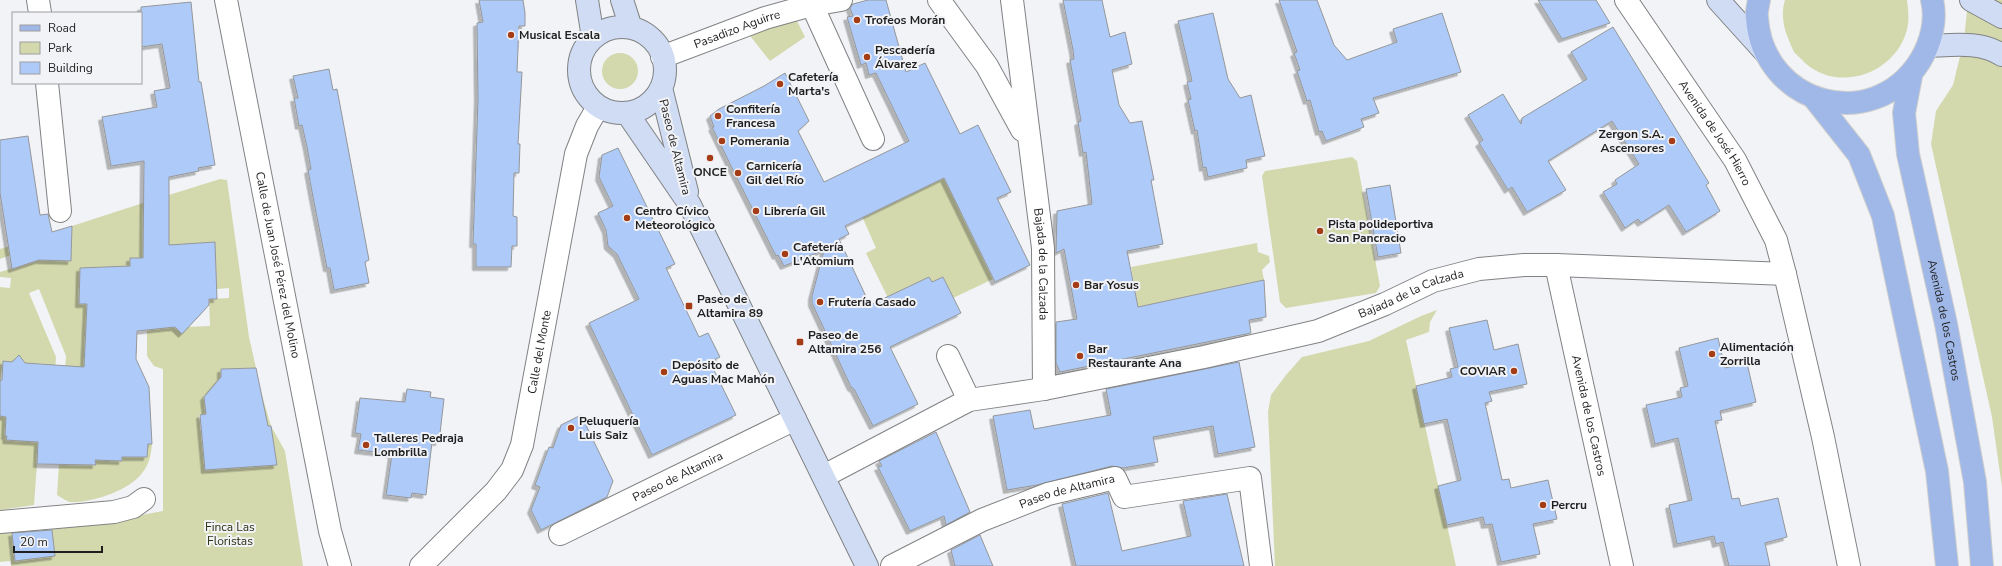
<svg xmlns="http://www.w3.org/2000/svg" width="2002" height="566" font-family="'Nunito Sans',sans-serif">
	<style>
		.green { fill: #d3d9ad; fill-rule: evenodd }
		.building { fill: #adcaf8; stroke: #959799; filter: url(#shadow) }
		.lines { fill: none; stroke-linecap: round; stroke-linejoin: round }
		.street-casing { stroke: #808284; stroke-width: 24 }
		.secondary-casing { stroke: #808284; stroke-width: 24 }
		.primary-casing { stroke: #cecece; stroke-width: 24 }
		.street { stroke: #fff; stroke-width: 22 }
		.secondary { stroke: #cfdcf3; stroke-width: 22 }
		.primary { stroke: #a0b8e7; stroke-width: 22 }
		.poi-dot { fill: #a33c17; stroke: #f2f3f6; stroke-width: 1.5 }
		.labels { text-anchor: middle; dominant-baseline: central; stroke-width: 4; stroke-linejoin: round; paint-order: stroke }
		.poi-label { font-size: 12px; font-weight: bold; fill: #1f1f20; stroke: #f2f3f6; text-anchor: start }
		.street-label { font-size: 12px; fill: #1f1f20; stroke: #f2f3f6 }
		.park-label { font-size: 12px; fill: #2c3012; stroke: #f2f3f6 }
	</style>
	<defs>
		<filter id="shadow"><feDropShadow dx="-3.5" dy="3.5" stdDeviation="0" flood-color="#0004"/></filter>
	</defs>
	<rect width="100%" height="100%" fill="#f2f3f6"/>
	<!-- green -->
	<path class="green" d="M1785,0H1907C1908,8 1909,17 1908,24C1901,71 1841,95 1805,63C1802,59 1797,56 1794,52C1792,48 1790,43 1788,38C1783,27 1781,12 1785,0Z
		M1966,0H2002V487L1992,417L1931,144L1936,111L1953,85L1964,40L1967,11Z
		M795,17L805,37L770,61L747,32Z
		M602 71a18 18 0 1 1 36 0a18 18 0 1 1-36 0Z
		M943,143L962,216L993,279L953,298L943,277L890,302L866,253L876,248L861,214Z
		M1352,157L1357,161L1380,286L1376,293L1286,308L1280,302L1262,176L1265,171Z
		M220,179L227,180L249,337L256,368L221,369V385H259L271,426L285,451L303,566H11V561L0,562V533L12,532L15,561L55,555L51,527L104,522L163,511V369L154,366L147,356V291L130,272H108L105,267H100L95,271H80L79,304H86V326L107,346H137V353L115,352L62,464L96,465V460H122V457H147L148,444H152C151,455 149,465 142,473C130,490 92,503 71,502C67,502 61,497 57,495L66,356L39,289L29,293L56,357L53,401L47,364L25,363L21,358H16L12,362L3,361L0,381V287L10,288L11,278L0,277V272L20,266L16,253L0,259V249L19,243L27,260H49V251L72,252V226L143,203V215L168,214L169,195ZM215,243L217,289L229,288V298L209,299L210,326L188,327L184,331H179L173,327L172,317ZM204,395H206L259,427L276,465L205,469L199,415L206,414Z
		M1257,243L1258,252L1269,256L1270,262L1262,270L1264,280L1138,307L1131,267Z
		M1437,310L1430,322L1429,332L1406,340L1456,566H1275L1268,412L1271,395L1286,375L1302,357L1369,341L1421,316Z
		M0,416L6,417L5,435L7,436V440L42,442L49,464H37L34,505L0,510Z"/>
	<!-- building -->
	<path class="building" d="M479,0H523L525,13V26H519L517,72H522L518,144H520L519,173H514L513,216L517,217V246H512L511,267H476V244H473L478,99L477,23L483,22Z
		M868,0H886L906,72L925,63L960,134L978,125L1011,192L997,198L1030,265L995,282L944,178L845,226L849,234L839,239L870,305L929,277L932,282L943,277L961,313L890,347L918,404L873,426L854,389L851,387L812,303V296L824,250L784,266L778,255L776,256L733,170L712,127H714L710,116L719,109L764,86L785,73L809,121L798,131L824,182L909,141L876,73L869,75L866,63L861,65L847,17L853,16L850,8L853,4Z
		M1063,0H1102L1110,37L1125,32L1132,64L1112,70L1119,105L1130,123L1142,121L1154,180H1151L1163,244L1127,251L1138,307L1264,280L1266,317L1249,320L1251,333L1060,372L1056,363V322L1077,319L1064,249L1056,253L1057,211L1092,204L1086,152L1083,153L1078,122L1081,121L1070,60L1074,59L1073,50Z
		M1279,0H1317L1334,45L1347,60L1397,42L1393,29L1442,13L1461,72L1373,98L1379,113L1361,119L1364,127L1326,141L1322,131L1319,132L1310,100L1307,101L1297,71L1300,70L1294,53L1297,52Z
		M1538,0H1596L1610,23L1562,39Z
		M191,2L199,82H201L215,165L198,168L199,171L169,177V245L215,242L217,299H209V305L182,334L175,327L137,331L136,359L149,387L152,444H148L147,457H122V461L95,460L96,465L37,464L38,442L6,440L7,436H5L6,417L0,416V381L2,380L3,361L12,362L19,355L25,363L84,367L87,304H79L80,268L130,266V258H143L144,161L111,166L102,117L157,107L154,91L170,88L162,44L141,47V7Z
		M1213,13L1228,79L1240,98L1251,95L1265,156L1246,160L1247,168L1208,177L1206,167L1203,168L1197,130L1195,131L1188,100L1191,99L1187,82L1192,81L1178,21Z
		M1613,27L1709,183L1706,185L1720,211L1686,232L1669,205L1641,223L1638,219L1625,228L1603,192L1617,184L1615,180L1639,164L1612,121L1548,161L1566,190L1527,212L1512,187L1508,190L1494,167L1479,143L1483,140L1468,115L1503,94L1521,124L1522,118L1587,79L1571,52Z
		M329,69L333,90L337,89L369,260L365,262L369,283L334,290L330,268H327L313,197L308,170L311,169L307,147L302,125L299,126L294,98H298L293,76Z
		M28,136L40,215L48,214L52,232L72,226L71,261L39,260L12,269L0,193V140Z
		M618,148L675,264L666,268L699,337L708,333L720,357L710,362L736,415L652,455L589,323L639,299L617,254L608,246L606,230L598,213L613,206L599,177L602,155Z
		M1390,185L1401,253L1378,257L1366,189Z
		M1487,320L1494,350L1518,344L1527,384L1489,392L1492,401L1485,403L1502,480L1509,479L1511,488L1548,480L1557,519L1533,524L1540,554L1501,562L1492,524L1485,525L1483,517L1447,525L1438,486L1461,480L1447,419L1424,424L1416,386L1452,377L1450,369L1458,367L1449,328Z
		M1718,338L1725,368L1747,363L1756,402L1720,411L1722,420L1715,421L1732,499L1739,498L1741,506L1778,498L1787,537L1765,543L1770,566H1729L1723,542L1716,544L1714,536L1677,544L1669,505L1692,500L1678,438L1655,444L1646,405L1682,397L1680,388L1688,386L1679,348Z
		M1239,362L1255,447L1218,454L1213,426L1153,437L1158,462L1123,468L1112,466L1037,485L1007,490L993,416L1030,410L1034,429L1111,415L1106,389Z
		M256,368L268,426H271L277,465L205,470L200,415L206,414L204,397L221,377V369Z
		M407,389L431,392L430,397L444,399L439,442H432L426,495L412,493L411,498L386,495L392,454L358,450L361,434L355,433L360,398L405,402Z
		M581,415L613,481L607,497L541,530L531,510L540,487L535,485L549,447L553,448L561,425Z
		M936,432L970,512L946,525L944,516L910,531L878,467L882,466L879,461Z
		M1108,493L1122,551L1191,536L1183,501L1227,494L1244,566H1076L1062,504Z
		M52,530L55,556L15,561L12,533Z
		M980,535L993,566H955L951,550Z"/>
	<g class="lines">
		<!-- street casing -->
		<g class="street-casing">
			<g id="street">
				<path d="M38,0L40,13"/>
				<path id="s1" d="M226,0L330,531L340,566"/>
				<path d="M939,0L987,66L1022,130"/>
				<path id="s2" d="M1012,0L1043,248L1044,389"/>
				<path id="s3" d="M1626,0L1735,160L1776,240L1785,274L1823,437L1849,566"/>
				<path d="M812,5L873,139"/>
				<path id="s4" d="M662,57L765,18L812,5L841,0"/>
				<path d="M47,83L60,211"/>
				<path id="s5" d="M1556,265L1622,566"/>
				<path d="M948,356L969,400"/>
				<path id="s6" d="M824,476L969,400L1044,389L1204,357L1318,331L1385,304L1433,281L1479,269L1524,265H1556L1785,274"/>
				<path d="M0,522L114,512L133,507L144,499"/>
				<path id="s7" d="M560,534L795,419"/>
				<path id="s8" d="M421,566L496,491L512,470L522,445L576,154L587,126L598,107"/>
				<path id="s9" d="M892,566L982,520L1048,494L1115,478L1124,497L1250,478L1261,566"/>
			</g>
		</g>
		<!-- secondary casing -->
		<g class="secondary-casing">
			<path id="secondary" d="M587,0L593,38
				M622,0L631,28
				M1718,0L1765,52
				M1971,0L2002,17
				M579 70a43 43 0 1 1 86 0a43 43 0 1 1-86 0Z
				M1929,46C1953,45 1981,41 2002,55
				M661,88L687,192
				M627,113L690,205L867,566"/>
		</g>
		<!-- primary casing -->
		<g class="primary-casing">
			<g id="primary">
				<path d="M1759,0C1758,6 1756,12 1757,18C1763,105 1873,135 1920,61C1931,43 1937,20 1932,0"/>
				<path id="s10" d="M1911,76L1904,113L1908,154L1946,324L1975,482L1982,566"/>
				<path d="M1814,98L1859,155L1883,216L1937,471L1947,566"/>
			</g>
		</g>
		<!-- street -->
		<use href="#street" class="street"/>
		<!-- secondary -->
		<use href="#secondary" class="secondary"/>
		<!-- primary -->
		<use href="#primary" class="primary"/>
	</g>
	<!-- markers -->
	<g class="poi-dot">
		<circle cx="857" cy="20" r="4"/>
		<circle cx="511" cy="35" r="4"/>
		<circle cx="867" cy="57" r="4"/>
		<circle cx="780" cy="84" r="4"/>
		<circle cx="718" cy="116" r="4"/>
		<circle cx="722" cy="141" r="4"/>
		<circle cx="1672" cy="141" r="4"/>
		<circle cx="710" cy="158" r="4"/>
		<circle cx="738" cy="173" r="4"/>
		<circle cx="756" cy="211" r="4"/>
		<circle cx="627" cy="218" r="4"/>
		<circle cx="1320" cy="231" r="4"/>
		<circle cx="785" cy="254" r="4"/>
		<circle cx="1076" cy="285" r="4"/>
		<circle cx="820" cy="302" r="4"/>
		<rect x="685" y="302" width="8" height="8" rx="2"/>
		<rect x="796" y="338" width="8" height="8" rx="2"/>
		<circle cx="1712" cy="354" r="4"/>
		<circle cx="1080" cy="356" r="4"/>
		<circle cx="1514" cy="371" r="4"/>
		<circle cx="664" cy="372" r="4"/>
		<circle cx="571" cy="428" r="4"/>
		<circle cx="366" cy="445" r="4"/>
		<circle cx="1543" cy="505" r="4"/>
	</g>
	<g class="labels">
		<!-- poi labels -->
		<g class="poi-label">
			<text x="865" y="20">Trofeos Morán</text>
			<text x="519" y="35">Musical Escala</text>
			<text x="875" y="50">Pescadería<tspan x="875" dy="14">Álvarez</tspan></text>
			<text x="788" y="77">Cafetería<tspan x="788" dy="14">Marta's</tspan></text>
			<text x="726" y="109">Confitería<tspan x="726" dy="14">Francesa</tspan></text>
			<text x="1664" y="134" text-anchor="end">Zergon S.A.<tspan x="1664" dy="14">Ascensores</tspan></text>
			<text x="730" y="141">Pomerania</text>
			<text x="746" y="166">Carnicería<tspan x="746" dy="14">Gil del Río</tspan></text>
			<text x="710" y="172" text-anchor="middle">ONCE</text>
			<text x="635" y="211">Centro Cívico<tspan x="635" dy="14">Meteorológico</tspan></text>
			<text x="764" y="211">Librería Gil</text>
			<text x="1328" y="224">Pista polideportiva<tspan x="1328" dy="14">San Pancracio</tspan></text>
			<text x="793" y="247">Cafetería<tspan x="793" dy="14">L'Atomium</tspan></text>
			<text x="1084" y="285">Bar Yosus</text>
			<text x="697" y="299">Paseo de<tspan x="697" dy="14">Altamira 89</tspan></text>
			<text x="828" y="302">Frutería Casado</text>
			<text x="808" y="335">Paseo de<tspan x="808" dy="14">Altamira 256</tspan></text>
			<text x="1720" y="347">Alimentación<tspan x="1720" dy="14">Zorrilla</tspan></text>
			<text x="1088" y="349">Bar<tspan x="1088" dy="14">Restaurante Ana</tspan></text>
			<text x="672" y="365">Depósito de<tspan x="672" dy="14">Aguas Mac Mahón</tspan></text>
			<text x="1506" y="371" text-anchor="end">COVIAR</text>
			<text x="579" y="421">Peluquería<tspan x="579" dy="14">Luis Saiz</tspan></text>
			<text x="374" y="438">Talleres Pedraja<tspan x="374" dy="14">Lombrilla</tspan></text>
			<text x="1551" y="505">Percru</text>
		</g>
		<!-- street labels -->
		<g class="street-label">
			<text stroke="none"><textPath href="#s4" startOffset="80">Pasadizo Aguirre</textPath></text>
			<text stroke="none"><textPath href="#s3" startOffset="160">Avenida de José Hierro</textPath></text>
			<text transform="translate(675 147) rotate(76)">Paseo de Altamira</text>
			<text stroke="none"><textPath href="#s2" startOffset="266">Bajada de la Calzada</textPath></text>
			<text stroke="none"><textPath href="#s1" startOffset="270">Calle de Juan José Pérez del Molino</textPath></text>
			<text stroke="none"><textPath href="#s6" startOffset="620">Bajada de la Calzada</textPath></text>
			<text stroke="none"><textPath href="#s10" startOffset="249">Avenida de los Castros</textPath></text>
			<text stroke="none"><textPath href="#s8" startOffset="254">Calle del Monte</textPath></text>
			<text stroke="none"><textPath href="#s5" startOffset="154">Avenida de los Castros</textPath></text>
			<text stroke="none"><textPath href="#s7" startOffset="131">Paseo de Altamira</textPath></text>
			<text stroke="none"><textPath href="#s9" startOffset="191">Paseo de Altamira</textPath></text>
		</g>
		<!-- park labels -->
		<g class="park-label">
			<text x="230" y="527">Finca Las<tspan x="230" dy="14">Floristas</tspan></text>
		</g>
	</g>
	<!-- legend -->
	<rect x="12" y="12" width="130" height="72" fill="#f2f3f6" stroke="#9e9ea0"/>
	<rect x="20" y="25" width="20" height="6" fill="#a0b8e7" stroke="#9e9ea0"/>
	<text x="48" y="32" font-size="12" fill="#1f1f20">Road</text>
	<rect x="20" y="42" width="20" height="12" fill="#d3d9ad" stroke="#9e9ea0"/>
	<text x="48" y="52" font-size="12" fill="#1f1f20">Park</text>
	<rect x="20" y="62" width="20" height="12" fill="#adcaf8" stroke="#9e9ea0"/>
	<text x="48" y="72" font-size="12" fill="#1f1f20">Building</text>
	<!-- scale -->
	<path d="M14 546v6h88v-6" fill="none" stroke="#1f1f20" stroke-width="2"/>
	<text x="20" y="546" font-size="12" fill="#1f1f20" stroke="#f2f3f6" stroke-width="3" paint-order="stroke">20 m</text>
</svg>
